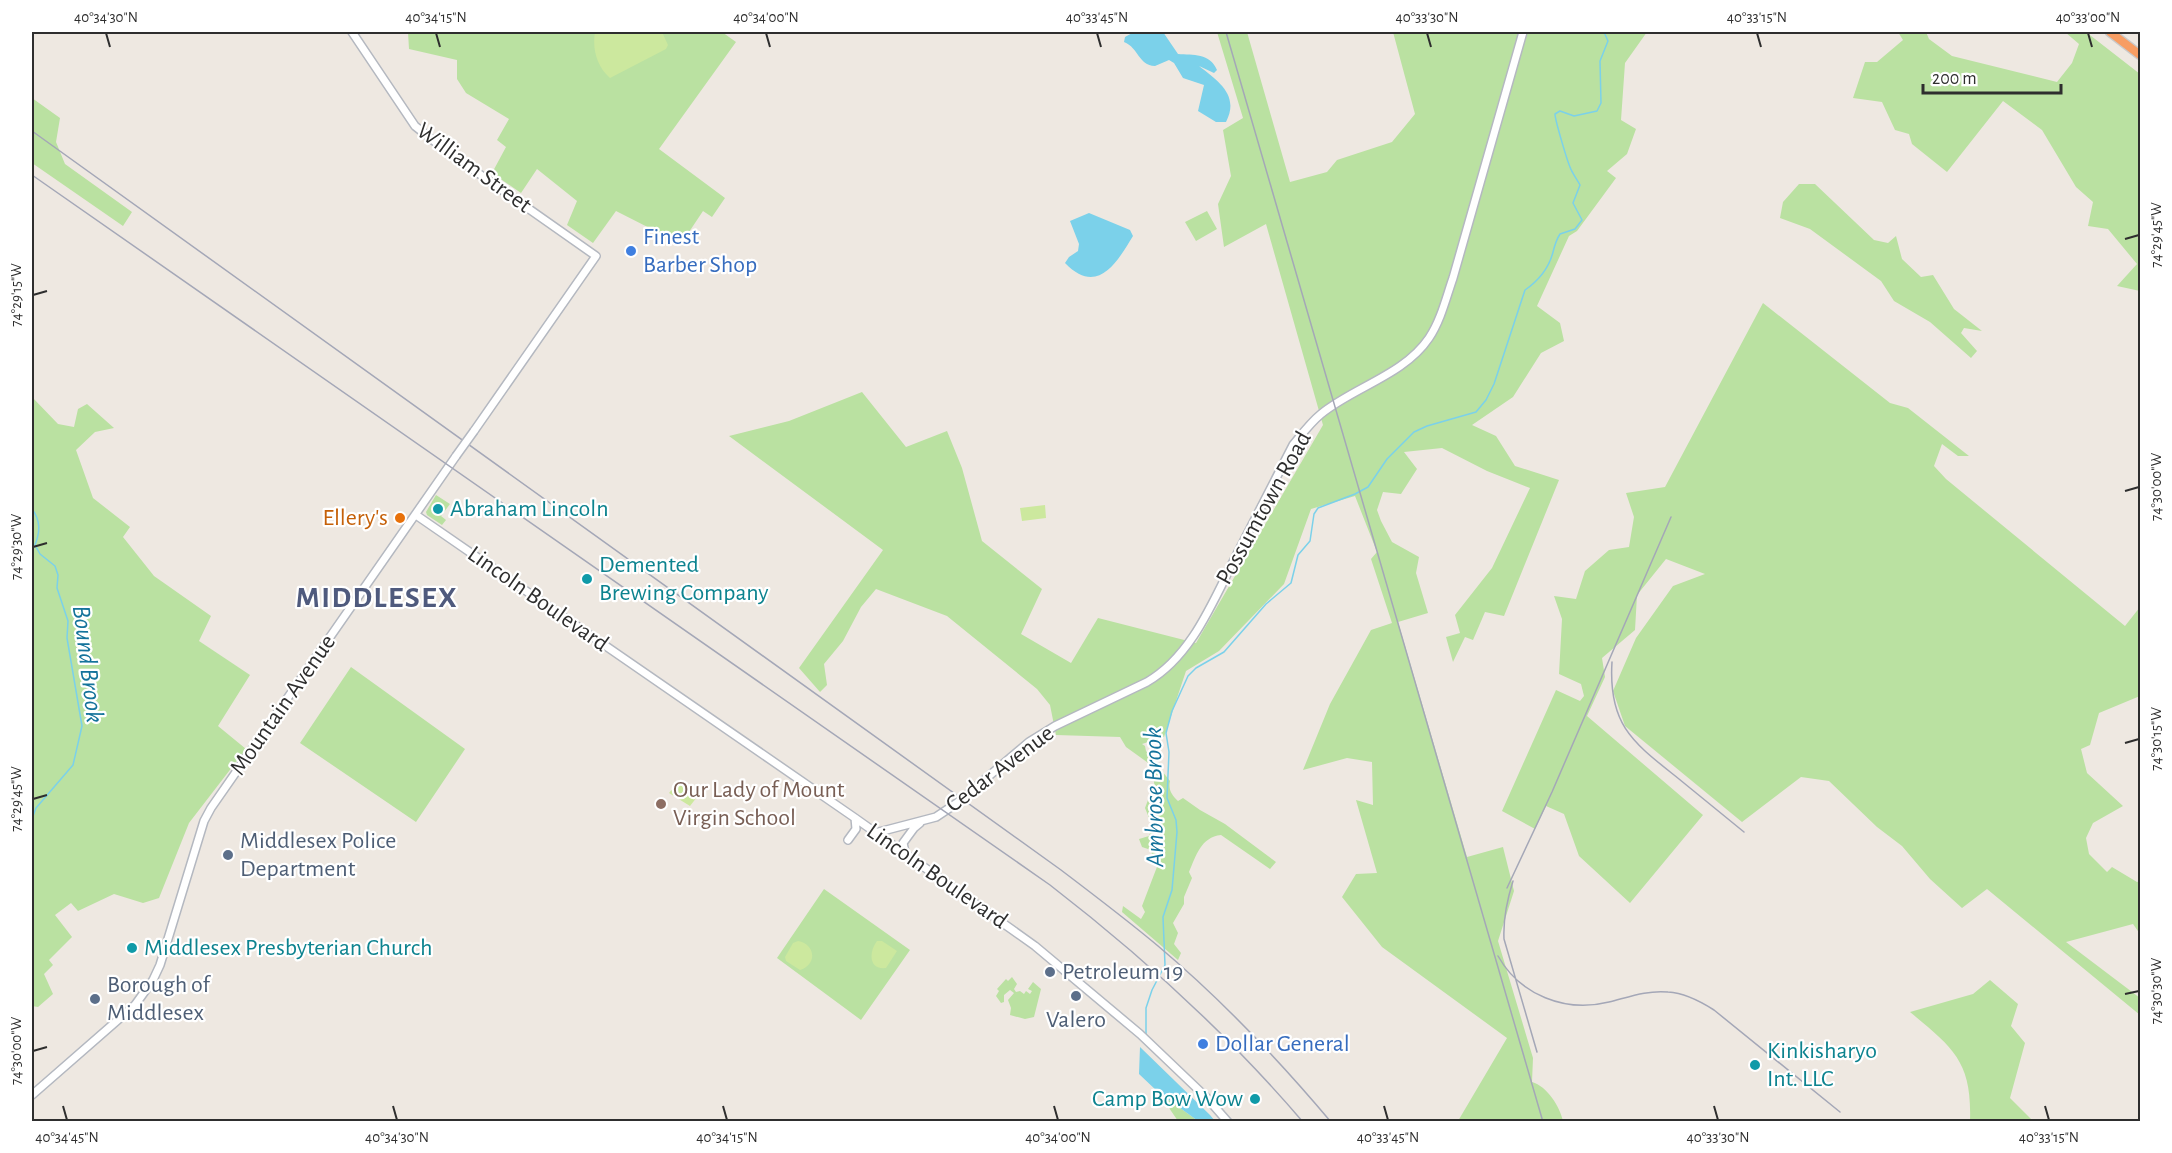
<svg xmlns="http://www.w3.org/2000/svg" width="2172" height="1153" font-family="'Alegreya Sans',sans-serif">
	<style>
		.green { fill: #bae1a1 }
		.pitch { fill: #cce89e }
		.water { fill: #7bd1ea }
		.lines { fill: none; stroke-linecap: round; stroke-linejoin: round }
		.stream { stroke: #7bd1ea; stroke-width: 1.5 }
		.secondary-casing { stroke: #b4b8c0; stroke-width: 10 }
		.highway-casing { stroke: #c9c9c9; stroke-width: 11 }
		.secondary { stroke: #fff; stroke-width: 7 }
		.highway { stroke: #f79d63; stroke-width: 8 }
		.rail { stroke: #a4a7b7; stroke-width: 1.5 }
		.secondary-bridge-casing { stroke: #b4b8c0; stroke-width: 10; stroke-linecap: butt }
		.secondary-bridge { stroke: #fff; stroke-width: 7 }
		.ticks { fill: none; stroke: #2e2e2e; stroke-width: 2 }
		.shop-dot { fill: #3f7fe0; stroke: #fff; stroke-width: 2 }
		.culture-dot { fill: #0f9aa8; stroke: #fff; stroke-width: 2 }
		.food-dot { fill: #e8710a; stroke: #fff; stroke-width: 2 }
		.education-dot { fill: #8d6e63; stroke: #fff; stroke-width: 2 }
		.service-dot { fill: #5c6f8a; stroke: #fff; stroke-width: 2 }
		.labels { text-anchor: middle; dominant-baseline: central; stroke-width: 4.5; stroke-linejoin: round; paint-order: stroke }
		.street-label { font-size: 24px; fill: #2e2e2e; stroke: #fff }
		.shop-label { font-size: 24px; fill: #366cbe; stroke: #fff; text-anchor: start }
		.culture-label { font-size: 24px; fill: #0d838f; stroke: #fff; text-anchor: start }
		.food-label { font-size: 24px; fill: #c56008; stroke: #fff; text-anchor: end }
		.education-label { font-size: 24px; fill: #785e54; stroke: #fff; text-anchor: start }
		.service-label { font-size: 24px; fill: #4e5e75; stroke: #fff; text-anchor: start }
		.water-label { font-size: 26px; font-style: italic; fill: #14739b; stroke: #fff }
		.district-label { font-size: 30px; font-weight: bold; letter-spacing: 1.5px; fill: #4f5a7d; stroke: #fff }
		.neatline { fill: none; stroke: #2e2e2e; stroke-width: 2 }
		.ticks-label { font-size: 15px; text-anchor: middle; fill: #2e2e2e }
	</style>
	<rect width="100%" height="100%" fill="#eee8e1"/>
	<!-- green -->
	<path class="green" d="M408,32H722L736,42L659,149L725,198L712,217L703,211L681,244L616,211L593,243L567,225L577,201L537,169L521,193L492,173L506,147L497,140L509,119L466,93L457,79V60L409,49Z
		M1217,32H1247L1290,182L1327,172L1337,160L1392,142L1415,114L1393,32H1647L1625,63L1621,120L1636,129L1627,154L1607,171L1616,178L1577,231L1569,236L1537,306L1560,323L1564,341L1541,353L1513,397L1472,425L1496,436L1515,466L1559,480L1504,616L1485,612L1473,640L1465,637L1453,662L1446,637L1460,633L1455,615L1492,568L1530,488L1487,471L1442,448L1404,452L1417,469L1401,494L1383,492L1377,510L1381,521L1392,542L1419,557L1416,573L1428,613L1398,622L1467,857L1503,847L1514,891L1498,941L1533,1058L1532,1082C1547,1086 1560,1107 1563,1121H1458L1507,1038L1382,947L1342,897L1356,874L1377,873L1356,800L1373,805L1372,762L1347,758L1303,770L1330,704L1371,630L1392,623L1371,559L1377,552L1355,496L1311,509L1284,584L1219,651L1186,671L1164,737L1142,744L1145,746L1146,751L1170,781C1168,790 1172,795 1178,801L1183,798L1200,810L1225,824L1276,862L1270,869L1221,835C1201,837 1196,856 1189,872L1192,878L1184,897V904L1173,923L1178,933L1174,944L1181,953L1178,960L1122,912L1123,906L1141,919L1145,912L1142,906L1160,859L1152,854L1151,850L1142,847L1139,839L1149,836L1152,825L1145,808L1148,800L1155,788L1151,765L1126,747L1120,737L1056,735L1050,705L1037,689L947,616L876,589L861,607L843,641L824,664L827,685L820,692L799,668L883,550L729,436L789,421L862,392L906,447L947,431L962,468L982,541L1042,589L1021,634L1071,663L1098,618L1196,643L1323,425L1266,224L1224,247L1218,204L1231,176L1223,130L1243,118Z
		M1898,32H1926L1929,39L1952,56L2057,82L2072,63L2079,44L2065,32H2086L2140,74V291L2117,286L2137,264L2108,229L2088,226L2093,202L2076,187L2042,130L2003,101L1947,172L1912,144L1909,134L1895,130L1882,102L1853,98L1865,62H1877L1903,40Z
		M32,98L60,118L56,142L65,164L132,212L123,226L32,163Z
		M1799,184H1815L1874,240L1888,243L1896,236L1902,259L1921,277L1933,275L1954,309L1982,331L1964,328L1961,333L1977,351L1971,358L1930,322L1894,301L1881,281L1810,229L1780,218L1783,202Z
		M1207,211L1217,229L1196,241L1185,222Z
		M1763,303L1890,403L1908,408L1969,456H1958L1942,444L1934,466L1946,479L2125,626L2140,607V696L2099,713L2090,745L2081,749L2087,773L2123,806L2093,823L2086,838L2089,854L2107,872L2112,867L2137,882L2140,881V934L2133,924L2066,942L2140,998V1015L1987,889L1962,908L1930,879L1902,846L1877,827L1829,781L1801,777L1742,822L1625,726L1613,691L1636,638L1673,586L1705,574L1666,559L1637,595L1635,630L1602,658L1605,677L1587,716L1703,815L1630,903L1579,856L1564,814L1546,806L1535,829L1502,811L1556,690L1580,701L1584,696L1581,684L1559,674L1562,619L1554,596L1576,599L1585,571L1609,550L1629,547L1634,517L1626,493L1665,487Z
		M32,397L58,424L74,427L78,409L87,404L114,428L95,432L76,450L93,498L130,527L123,537L154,576L211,616L199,641L250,675L218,726L246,749L189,823L159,898L143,903L114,894L78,911L71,903L55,915L72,937L49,960L53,965L44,974L53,994L38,1007L32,1006Z
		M436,495L450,504L441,516L446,520L442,525L427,515L426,512Z
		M351,667L465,749L416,822L300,743Z
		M824,889L910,950L861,1020L777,958Z
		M1012,977L1017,984L1014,989L1016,992L1020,991L1024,994L1026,991L1030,994L1032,991L1028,989L1033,982L1041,989L1034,1017L1025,1019L1010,1015L1011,1008L1008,1000L1014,993L1010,990L1004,995V1002L1001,1003L996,996L999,991L997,989L1006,979L1008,981Z
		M1990,980L2018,1004L2011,1026L2025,1043L2010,1098L2033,1121H1970C1972,1061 1953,1048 1910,1012L1973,994Z
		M1158,1092L1198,1121H1178Z"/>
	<!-- pitch -->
	<path class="pitch" d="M595,32H662L668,45L666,49L610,78C597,67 592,49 595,32Z
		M1045,505L1046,518L1022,521L1020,508Z
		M678,782L697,797L690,806L669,793Z
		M798,941C815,944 818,964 800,970L786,961L785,957L793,943Z
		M877,941H882L897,951L886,968C868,970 869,951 877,941Z"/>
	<!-- water -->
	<path class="water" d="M1134,32H1163L1178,54C1193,55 1210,53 1217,70L1214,73L1199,66C1218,81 1240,95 1226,122H1216L1198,111L1204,85L1183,78L1174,63L1169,60L1155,66C1138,65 1139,48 1124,42L1125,37Z
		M1089,213L1130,230L1133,236C1116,264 1097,296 1065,263L1069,257L1078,251L1079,244L1070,221Z
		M1140,1047L1210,1115L1215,1121H1198L1158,1092L1139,1074Z"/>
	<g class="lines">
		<!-- stream -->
		<path class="stream" d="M32,509C41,521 40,532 35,545L40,554L55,566L58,575L57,588L68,621L67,638L82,726L73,765L36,808L32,819
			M32,837V838
			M1146,1037V1008L1152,990L1165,965L1163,917L1172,890L1177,832L1176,820L1167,798L1169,752L1166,733L1172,711L1188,676L1196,668L1224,652L1266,604L1291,583L1298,555L1310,541L1314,514L1318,508L1355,494L1368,487L1387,459L1414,432L1427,426L1476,412L1486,400L1494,384L1525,290C1538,281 1549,268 1553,252C1555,244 1556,240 1560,234L1575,229L1582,220L1573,203L1580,185C1577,179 1572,173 1570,167C1567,160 1555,120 1555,114L1560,111L1574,116L1597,111L1601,103L1600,61L1608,41L1604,32"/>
		<!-- secondary casing -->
		<g class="secondary-casing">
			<path id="secondary" d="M352,32L415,126L448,152L596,256L474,431
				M416,515L855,818L1035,946L1140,1034L1206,1097L1228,1122
				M875,833L936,817L957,803L1029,742L1055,726L1147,682C1192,656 1213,601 1236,556C1255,519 1274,482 1293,445C1302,434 1310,423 1321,414C1354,387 1404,375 1429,338C1441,320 1446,298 1453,278L1523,32
				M848,840L856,829L855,818
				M905,852L903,843L914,828L920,823
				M32,1095L135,1005L153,980L160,965L204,821L211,808L456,456"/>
		</g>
		<!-- highway casing -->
		<g class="highway-casing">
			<path id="highway" d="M2110,32L2140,55"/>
		</g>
		<!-- secondary -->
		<use href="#secondary" class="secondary"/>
		<!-- highway -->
		<use href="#highway" class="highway"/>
		<!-- rail -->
		<path class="rail" d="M1226,32L1543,1122
			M32,131L1061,870C1094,895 1127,920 1158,946C1221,999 1278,1059 1331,1122
			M32,175L1050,885C1142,956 1227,1033 1303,1122
			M1612,662C1608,726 1634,743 1679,779C1701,797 1723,815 1744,832
			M1513,881C1507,900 1503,919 1504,939L1537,1052
			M1507,888L1552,792L1671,517
			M1498,956C1520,995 1565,1013 1609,1002C1629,997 1647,990 1668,992C1685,993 1700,1001 1714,1010L1840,1112"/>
		<!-- secondary-bridge casing -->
		<g class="secondary-bridge-casing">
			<path id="secondary-bridge" d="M456,456L474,431"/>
		</g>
		<!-- secondary-bridge -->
		<use href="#secondary-bridge" class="secondary-bridge"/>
	</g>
	<!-- ticks -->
	<path class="ticks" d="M106,33L110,47M436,33L440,47M766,33L770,47M1097,33L1101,47M1427,33L1431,47M1757,33L1761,47M2088,33L2092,47M2125,239L2139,235M33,295L47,291M2125,491L2139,487M33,547L47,543M2125,743L2139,739M33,799L47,795M2125,994L2139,991M33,1051L47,1047M63,1106L67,1120M393,1106L397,1120M723,1106L727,1120M1054,1106L1058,1120M1384,1106L1388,1120M1714,1106L1718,1120M2045,1106L2049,1120"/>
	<!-- markers -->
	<g class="shop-dot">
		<circle cx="631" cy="251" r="6"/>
		<circle cx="1203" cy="1044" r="6"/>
	</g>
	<g class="culture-dot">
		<circle cx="438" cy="509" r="6"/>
		<circle cx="587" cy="579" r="6"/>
		<circle cx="132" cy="948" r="6"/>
		<circle cx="1755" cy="1065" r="6"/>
		<circle cx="1255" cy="1099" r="6"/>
	</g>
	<circle class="food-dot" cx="400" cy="518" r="6"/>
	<circle class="education-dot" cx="661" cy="804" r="6"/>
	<g class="service-dot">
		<circle cx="228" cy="855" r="6"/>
		<circle cx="1050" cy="972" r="6"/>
		<circle cx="1076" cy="996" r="6"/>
		<circle cx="95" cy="999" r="6"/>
	</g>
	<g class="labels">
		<!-- street labels -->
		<g class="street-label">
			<text transform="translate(474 168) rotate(36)">William Street</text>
			<text transform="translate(1264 508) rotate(-61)">Possumtown Road</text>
			<text transform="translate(538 599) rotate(35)">Lincoln Boulevard</text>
			<text transform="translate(283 705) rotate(-55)">Mountain Avenue</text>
			<text transform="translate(1000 769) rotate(-37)">Cedar Avenue</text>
			<text transform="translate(937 876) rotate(35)">Lincoln Boulevard</text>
		</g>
		<!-- shop labels -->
		<g class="shop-label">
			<text x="643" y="237">Finest<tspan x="643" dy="28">Barber Shop</tspan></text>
			<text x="1215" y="1044">Dollar General</text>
		</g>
		<!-- culture labels -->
		<g class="culture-label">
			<text x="450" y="509">Abraham Lincoln</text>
			<text x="599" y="565">Demented<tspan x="599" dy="28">Brewing Company</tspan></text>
			<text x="144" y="948">Middlesex Presbyterian Church</text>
			<text x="1767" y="1051">Kinkisharyo<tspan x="1767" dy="28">Int. LLC</tspan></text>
			<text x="1243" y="1099" text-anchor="end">Camp Bow Wow</text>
		</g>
		<!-- food labels -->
		<g class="food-label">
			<text x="388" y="518">Ellery's</text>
		</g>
		<!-- education labels -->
		<g class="education-label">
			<text x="673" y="790">Our Lady of Mount<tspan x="673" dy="28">Virgin School</tspan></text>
		</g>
		<!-- service labels -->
		<g class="service-label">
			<text x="240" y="841">Middlesex Police<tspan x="240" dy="28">Department</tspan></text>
			<text x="1062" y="972">Petroleum 19</text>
			<text x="107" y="985">Borough of<tspan x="107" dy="28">Middlesex</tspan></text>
			<text x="1076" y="1020" text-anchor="middle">Valero</text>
		</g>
		<!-- water labels -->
		<g class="water-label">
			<text transform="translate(88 664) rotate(83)">Bound Brook</text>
			<text transform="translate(1154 797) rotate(-91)">Ambrose Brook</text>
		</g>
		<!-- district labels -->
		<g class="district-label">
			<text x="377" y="598">MIDDLESEX</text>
		</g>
	</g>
	<!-- border -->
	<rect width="2172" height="1153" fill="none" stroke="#ffffff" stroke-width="66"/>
	<!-- scale -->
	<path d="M1923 84v9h138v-9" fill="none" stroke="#2e2e2e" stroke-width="3"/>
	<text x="1932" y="84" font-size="18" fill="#2e2e2e" stroke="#ffffff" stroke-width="4.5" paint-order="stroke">200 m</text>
	<rect x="33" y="33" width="2106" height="1087" class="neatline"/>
	<g class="ticks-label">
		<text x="106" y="22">40°34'30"N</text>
		<text x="436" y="22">40°34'15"N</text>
		<text x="766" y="22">40°34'00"N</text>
		<text x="1097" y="22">40°33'45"N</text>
		<text x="1427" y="22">40°33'30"N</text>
		<text x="1757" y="22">40°33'15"N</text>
		<text x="2088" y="22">40°33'00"N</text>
		<text transform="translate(2156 235) rotate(-90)" y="5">74°29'45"W</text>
		<text transform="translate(16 295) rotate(-90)" y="5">74°29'15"W</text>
		<text transform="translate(2156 487) rotate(-90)" y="5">74°30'00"W</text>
		<text transform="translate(16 547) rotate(-90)" y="5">74°29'30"W</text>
		<text transform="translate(2156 739) rotate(-90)" y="5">74°30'15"W</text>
		<text transform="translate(16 799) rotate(-90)" y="5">74°29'45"W</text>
		<text transform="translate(2156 991) rotate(-90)" y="5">74°30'30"W</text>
		<text transform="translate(16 1051) rotate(-90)" y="5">74°30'00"W</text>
		<text x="67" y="1142">40°34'45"N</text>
		<text x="397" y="1142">40°34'30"N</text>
		<text x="727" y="1142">40°34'15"N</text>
		<text x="1058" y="1142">40°34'00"N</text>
		<text x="1388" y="1142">40°33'45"N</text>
		<text x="1718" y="1142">40°33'30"N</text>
		<text x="2049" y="1142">40°33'15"N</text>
	</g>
</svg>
